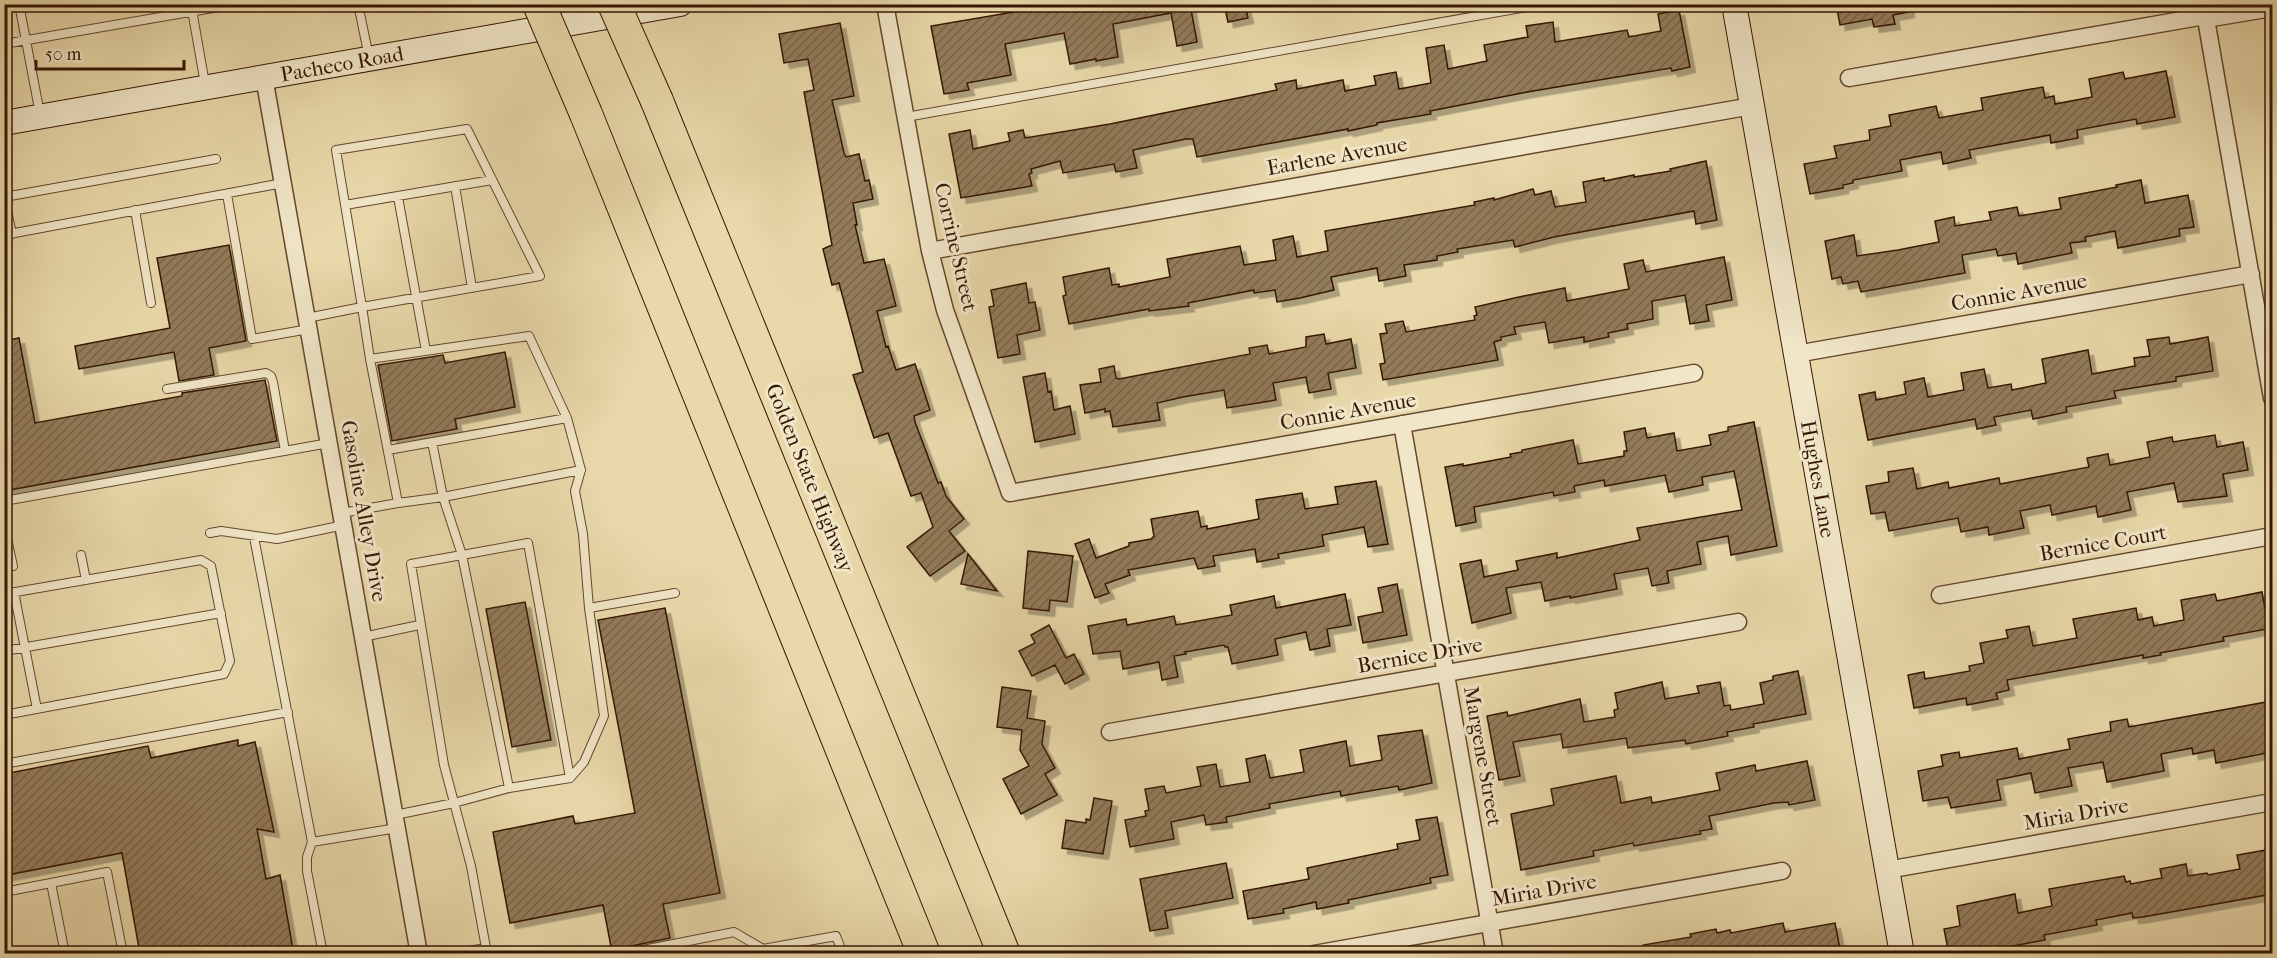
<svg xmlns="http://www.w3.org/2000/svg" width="2277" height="958" font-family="'IM FELL French Canon',serif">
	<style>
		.building { fill: url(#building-hatch); stroke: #361604; stroke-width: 1.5; filter: url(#shadow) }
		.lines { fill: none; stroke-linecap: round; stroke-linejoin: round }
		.lane-casing { stroke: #63472e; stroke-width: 10 }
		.street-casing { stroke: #63472e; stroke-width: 19 }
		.secondary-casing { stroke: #361604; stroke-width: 26 }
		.highway-casing { stroke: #361604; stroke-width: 34 }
		.lane { stroke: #f1e6c8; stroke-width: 8 }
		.street { stroke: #f1e6c8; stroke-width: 16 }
		.secondary { stroke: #f1e6c8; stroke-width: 24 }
		.highway { stroke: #e9d9aa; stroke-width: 32 }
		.highway-bridge-casing { stroke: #361604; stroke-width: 34; stroke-linecap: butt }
		.highway-bridge { stroke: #e9d9aa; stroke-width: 32 }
		.labels { text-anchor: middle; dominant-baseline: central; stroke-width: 6; stroke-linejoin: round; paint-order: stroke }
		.street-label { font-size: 21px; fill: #361604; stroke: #f1e6c8 }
	</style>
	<defs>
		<pattern id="building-hatch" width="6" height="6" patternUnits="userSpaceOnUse" patternTransform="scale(1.5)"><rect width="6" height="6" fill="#937b5a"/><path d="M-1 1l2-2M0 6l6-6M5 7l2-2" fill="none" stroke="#796448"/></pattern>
		<filter id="shadow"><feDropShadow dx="5.5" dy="5.5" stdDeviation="0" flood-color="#0004"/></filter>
	</defs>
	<rect width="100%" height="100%" fill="#e9d9aa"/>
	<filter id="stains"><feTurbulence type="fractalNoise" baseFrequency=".00333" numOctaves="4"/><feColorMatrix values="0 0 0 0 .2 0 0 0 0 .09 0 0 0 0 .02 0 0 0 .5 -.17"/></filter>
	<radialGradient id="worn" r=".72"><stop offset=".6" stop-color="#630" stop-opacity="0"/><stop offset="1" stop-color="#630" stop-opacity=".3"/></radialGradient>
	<!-- building -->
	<path class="building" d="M1061,4H1190L1197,42L1177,46L1171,13L1113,24L1118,57L1096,61V59L1070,64L1064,33L1005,44L1011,75L967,83L969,90L944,94L931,26Z
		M1224,4H1245L1248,18L1228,22Z
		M1836,4H1908L1909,12L1893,15L1895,24L1874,27L1872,19L1840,25Z
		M1679,10L1690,67L1672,71L1671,68L1533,91L1430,111L1431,114L1377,123V125L1348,131V129L1197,157L1193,139H1186L1133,150L1137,168L1116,172L1114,164L1063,173L1060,161L1031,169L1032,173L1029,174L1032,186L961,198L949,134L970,130L973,149L1010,141L1008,133L1023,130L1025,138L1110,124L1277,90L1275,84L1296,80L1297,89L1343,80L1345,91L1376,85L1374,76L1396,72L1399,89L1431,83L1426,48L1444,45L1448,69L1487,61L1484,45L1528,37L1526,26L1553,22L1555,42L1627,30L1629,37L1661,31L1658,14Z
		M840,23L854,96L832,100L844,153L846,157L859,154L865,181L869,180L873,199L853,203L857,225H855L864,263L884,259L896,306L877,311L886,347L888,346L896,370L915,364L930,410L914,416L915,422L938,483L941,482L946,496L964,519L949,531L965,551L930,576L907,547L933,527L921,493L911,496L888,433L874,438L853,375L863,372L839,283L832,285L823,249L832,245L804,92L814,90L808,59L784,63L779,34Z
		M2166,71L2175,117L2137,124L2136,119L2077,130L2078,138L2051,143L2050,135L1969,150L1971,158L1943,164L1941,152L1900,160L1902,171L1853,180V183L1843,185V188L1810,194L1804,164L1837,158L1834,146L1870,140L1869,130L1891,126L1889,115L1936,106L1939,118L1983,110L1981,98L2043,87L2045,98L2054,96L2055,104L2092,97L2089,79L2123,72L2125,79Z
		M1706,161L1717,220L1696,224L1694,211L1554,237L1515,247L1513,240L1457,249L1458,252L1437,256V260L1404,265L1406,276L1379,281L1377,268L1331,277L1334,290L1300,298L1277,302L1275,290L1254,293V290L1188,303L1189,306L1149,311V309L1069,324L1063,296L1066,295L1063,277L1109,268L1112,285L1119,284V287L1170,277L1167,259L1240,246L1244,265L1276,260L1273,240L1293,236L1297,257L1328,251L1325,231L1475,205L1474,202L1494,198V200L1533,189L1535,195L1551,191L1555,207L1586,202L1583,182L1604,178V181L1634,175V177L1671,171L1670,169Z
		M2141,180L2145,203L2188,195L2194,227L2179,229L2180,236L2118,248L2115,231L2085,237L2086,241L2070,243L2072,253L2018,264L2016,253L1998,256L1996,249L1962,255L1965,273L1861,292L1858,281L1843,284L1841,277L1832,279L1825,241L1854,235L1857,256L1898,250L1939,242L1935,221L1954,217L1955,226L1991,220L1989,212L2017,207L2019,216L2061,209L2059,198L2117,187L2116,185Z
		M229,245L246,341L209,348L214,375L179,381L174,352L79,369L75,346L170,328L157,258Z
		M1724,257L1732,300L1706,305L1709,321L1690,324L1685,295L1652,301L1653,319L1627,324L1628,329L1608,333L1609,337L1584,342V337L1549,343L1545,322L1514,327L1516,334L1501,337V340L1494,342L1498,360L1383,380L1380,364L1385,363L1380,334L1387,333L1385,324L1403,321L1406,332L1475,320L1474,316L1477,315L1475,307L1519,297L1565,288L1567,301L1629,289L1624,264L1643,260L1646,272Z
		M1026,283L1029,303L1035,302L1040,330L1017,335L1020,354L998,358L989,307L994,306L991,290Z
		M1324,334L1326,344L1351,339L1356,368L1328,373L1331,389L1309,393L1306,377L1273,383L1276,400L1227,408L1224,390L1183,397L1157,403L1160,420L1113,427L1110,411L1105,412V409L1085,413L1080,385L1101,382L1099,369L1114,366L1116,378L1119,379L1250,354L1249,348L1267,345L1269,354L1306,347V337Z
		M2169,337L2170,344L2208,337L2213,371L2176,377V381L2114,391L2116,398L2066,407L2067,412L2033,419L2031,410L1994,417L1996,425L1977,429L1975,419L1868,440L1859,395L1875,392L1876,400L1906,394L1904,382L1924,378L1928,397L1964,390L1961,373L1984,369L1988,388L2011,384L2012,390L2046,383L2042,359L2088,350L2092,374L2135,366L2134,358L2150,356L2147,340Z
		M19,338L35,423L182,396V393L265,380L277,441L4,491V341Z
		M505,352L515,407L455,419L457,429L392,441L378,365L443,355L445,363Z
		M1045,373L1048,392L1051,391L1054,410L1070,406L1075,434L1035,442L1023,377Z
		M1754,422L1777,546L1731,555L1728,536L1697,542L1701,564L1667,571L1669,583L1652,586L1648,568L1614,574L1617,589L1570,598V596L1545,601L1541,582L1506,588L1511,613L1472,623L1460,564L1481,560L1484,577L1518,570L1516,561L1557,553V558L1640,540L1637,528L1742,510L1734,471L1702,477L1703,485L1669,492L1665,475L1605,486L1604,480L1574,486L1575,492L1554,496L1553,492L1474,507L1476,522L1456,526L1445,467L1463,464V466L1511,457L1510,454L1522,452V450L1573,440L1578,464L1624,456V451H1627L1624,432L1645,428L1647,438L1674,433L1677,451L1711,445L1709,435L1728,431V427Z
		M2215,435L2217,447L2243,442L2248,470L2223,474L2227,496L2178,502L2174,483L2127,492L2131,510L2098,517L2096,506L2052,515L2050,505L2020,511L2024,528L1989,535L1988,527L1961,532L1958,518L1889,531L1885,512L1871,514L1866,486L1889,482L1888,472L1913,468L1917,489L1948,482L1949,488L1999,478L2000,484L2089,467L2087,458L2108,454L2110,465L2150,457L2147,442L2172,437L2173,442Z
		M1376,481L1388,544L1368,547L1364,527L1322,535L1324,546L1278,554L1279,558L1257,562L1255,549L1213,556L1215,566L1198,569L1194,558L1128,570L1130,575L1105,584L1109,593L1095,598L1075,544L1089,539L1096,558L1129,546V543L1151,539L1154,536L1151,519L1198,511L1201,527L1207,526V529L1259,519L1256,500L1302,493L1305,509L1338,504L1335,487Z
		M1028,551L1073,556L1067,602L1050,600L1049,611L1023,608Z
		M968,554L997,591L961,584Z
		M1397,584L1407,635L1363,643L1358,617L1383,612L1378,588Z
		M2262,592L2268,624H2266L2267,629L2223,637L2224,641L2160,653L2161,655L2143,658V655L2007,680L2009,690L1996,693L1998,699L1967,705L1966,698L1914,708L1908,675L1924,672L1925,679L1970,671L1969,666L1984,663L1980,643L2008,638L2006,630L2029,626L2033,646L2077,638L2073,619L2136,608L2138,620L2152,617L2154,626L2184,620L2181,600L2215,594L2217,601Z
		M1345,594L1351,625L1327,629L1330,646L1310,650L1306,632L1275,639L1278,655L1232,664L1228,647H1225L1224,645L1185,652L1186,654L1174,656L1178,677L1162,680L1159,662L1123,669L1120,651L1093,654L1088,626L1126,619L1127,625L1174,616L1176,625L1232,615L1230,605L1274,596L1276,608Z
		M525,602L551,740L512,747L486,609Z
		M665,608L720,893L663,904L670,938L622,948L612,952L603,905L510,923L493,832L573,816L575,824L635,813L598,620Z
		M1049,625L1066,658L1074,654L1084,674L1065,684L1055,665L1032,676L1019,651L1035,643L1031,635Z
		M1798,671L1806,714L1753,724L1754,727L1727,732L1728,736L1686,744L1685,740L1628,748L1626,738L1563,748L1561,734L1513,742L1520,776L1499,780L1487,716L1507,712L1508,716L1580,699L1584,722L1615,717L1614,710L1618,709L1615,693L1662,682L1665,699L1699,693L1697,686L1720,682L1724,706L1730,705L1731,710L1764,704L1760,683L1773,680V676Z
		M1002,687L1031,691L1027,718L1045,721L1042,744L1055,768L1045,774L1057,795L1021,814L1003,779L1029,766L1020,750L1022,730L997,727Z
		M2272,701V752L2216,763L2214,750L2193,754L2192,748L2161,754L2164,771L2107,782L2103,762L2068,768L2072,786L2035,793L2031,773L1997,780L2001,800L1951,808L1948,797L1923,801L1918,771L1943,766L1941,755L1959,752L1960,758L2017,748L2019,759L2070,749L2068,739L2111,731L2110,722L2127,719L2129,727Z
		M1422,730L1432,783L1399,790L1398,786L1341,796L1340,791L1269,804L1270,808L1226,817L1227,822L1206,825L1204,815L1171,822L1174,839L1130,847L1125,820L1146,816L1145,811L1149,810L1145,789L1164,786L1166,793L1201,786L1197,767L1216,764L1220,787L1250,782L1246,759L1265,755L1270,778L1304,772L1300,750L1346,741L1350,766L1382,760L1378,736Z
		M238,740V746L255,742L274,832L257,829L266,879L280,875L292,944V954H140L122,853L7,875L4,858V774L148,746L151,758Z
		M1807,761L1815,800L1789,805L1788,802L1774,803L1709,816L1712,829L1700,831L1701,834L1634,846L1633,843L1593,851L1594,856L1521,870L1511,814L1554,805L1551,789L1616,776L1621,803L1651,797L1652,803L1720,790L1716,773L1755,765L1756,771Z
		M1094,798L1112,801L1103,854L1062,848L1066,820L1086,823V819L1090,820Z
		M1437,817L1448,875L1430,878L1431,883L1348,900L1349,903L1317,909L1316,902L1283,909L1284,913L1248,919L1243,891L1309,879L1307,868L1398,849L1397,844L1420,840L1416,820Z
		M2272,849V894L2143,917L2133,918L2132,913L2096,920L2097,925L2044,935L2045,940L2002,948V946L1960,954H1949L1944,929L1960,926L1957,906L2015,894L2018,913L2052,906L2049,889L2124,876L2126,882L2130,881L2131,884L2162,878L2160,869L2186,864L2188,876L2207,873L2208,875L2240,869L2237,855Z
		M1226,863L1233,898L1165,911L1168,928L1150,931L1140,879Z
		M1783,923L1785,932L1835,923L1841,954H1748L1747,949L1725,954H1644L1643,945L1691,937L1690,934L1716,929L1717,933L1730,930L1731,933Z"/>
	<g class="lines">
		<!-- lane casing -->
		<g class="lane-casing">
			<path id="lane" d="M19,4L40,114
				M191,4L205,84
				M358,4L369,57
				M4,44L236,4
				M906,117L1544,4
				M467,129L540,276L362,307L336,150Z
				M455,186L472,288
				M227,194L252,339L309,329
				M398,197L426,351
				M345,205L492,180
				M135,210L151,303
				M12,234L6,206V199L10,196L216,159
				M4,235L283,183
				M307,318L362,307L370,359L398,503L443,497L462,555L411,564L444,765L471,866L486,948L451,954
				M370,359L529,336L567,418L581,470L443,497L432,442
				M167,389L266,373L271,376L273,382L285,451
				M388,450L567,418
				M4,501L329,443
				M342,513L398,503
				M4,525L13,566
				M210,533L221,531L277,539L344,525
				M254,537L312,842L397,828
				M81,555L86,580
				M14,592L37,709
				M4,594L201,560L211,566L230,661L224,674L4,715
				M589,608L675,593
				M363,637L419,625
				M4,651L221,613
				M4,764L288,712
				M570,778L584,762L604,716L589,608L583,534L575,491L581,470
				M395,815L454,803L509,788L570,778L528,543L462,555L509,788
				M312,842L307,857V871L323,954
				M51,883L107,872L123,954
				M4,892L51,883L65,954
				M4,947L6,954
				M623,954L734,932L763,949L836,936L843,954"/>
		</g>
		<!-- street casing -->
		<g class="street-casing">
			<path id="street" d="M885,4L930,251L945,310L1010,493L1694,373
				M2206,19L2272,398
				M264,77L419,954
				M1849,78L2205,16L2206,19L2272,8
				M930,251L1752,106
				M1796,354L2251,274
				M1402,424L1495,954
				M1940,595L2272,536
				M1110,732L1738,622
				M1887,870L2272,802
				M1314,954L1782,871"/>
		</g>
		<!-- secondary casing -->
		<g class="secondary-casing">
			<path id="secondary" d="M1734,4L1902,954
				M4,123L680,4"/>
		</g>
		<!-- highway casing -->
		<g class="highway-casing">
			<path id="highway" d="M657,101L1004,954
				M586,114L924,954"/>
		</g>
		<!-- lane -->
		<use href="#lane" class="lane"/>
		<!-- street -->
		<use href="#street" class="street"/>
		<!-- secondary -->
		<use href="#secondary" class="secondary"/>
		<!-- highway -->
		<use href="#highway" class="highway"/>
		<!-- highway-bridge casing -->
		<g class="highway-bridge-casing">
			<path id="highway-bridge" d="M539,4L586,114
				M614,4L657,101"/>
		</g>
		<!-- highway-bridge -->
		<use href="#highway-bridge" class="highway-bridge"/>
	</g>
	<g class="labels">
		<!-- street labels -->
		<g class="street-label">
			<text transform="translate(342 64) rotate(-10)">Pacheco Road</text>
			<text transform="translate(1337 156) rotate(-10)">Earlene Avenue</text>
			<text transform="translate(956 247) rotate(77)">Corrine Street</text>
			<text transform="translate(2019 292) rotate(-10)">Connie Avenue</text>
			<text transform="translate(1348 411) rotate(-10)">Connie Avenue</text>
			<text transform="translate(810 478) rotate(68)">Golden State Highway</text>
			<text transform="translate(1818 479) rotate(80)">Hughes Lane</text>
			<text transform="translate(364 511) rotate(80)">Gasoline Alley Drive</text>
			<text transform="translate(2103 543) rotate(-10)">Bernice Court</text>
			<text transform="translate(1420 655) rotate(-10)">Bernice Drive</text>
			<text transform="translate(1483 756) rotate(80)">Margene Street</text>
			<text transform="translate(2076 814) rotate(-10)">Miria Drive</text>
			<text transform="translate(1544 890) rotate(-10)">Miria Drive</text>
		</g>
	</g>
	<!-- margin -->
	<rect width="2277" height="958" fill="none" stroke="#e9d9aa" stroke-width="24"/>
	<rect x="6" y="6" width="2265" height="946" fill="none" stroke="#361604" stroke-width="3"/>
	<rect x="12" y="12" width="2253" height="934" fill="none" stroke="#361604" stroke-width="1.5"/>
	<!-- scale -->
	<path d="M36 60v9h148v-9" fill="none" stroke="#361604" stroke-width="3"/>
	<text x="45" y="60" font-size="18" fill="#361604" stroke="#f1e6c8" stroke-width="4.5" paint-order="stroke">50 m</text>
	<rect width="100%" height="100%" filter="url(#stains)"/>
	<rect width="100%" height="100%" fill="url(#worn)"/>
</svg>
